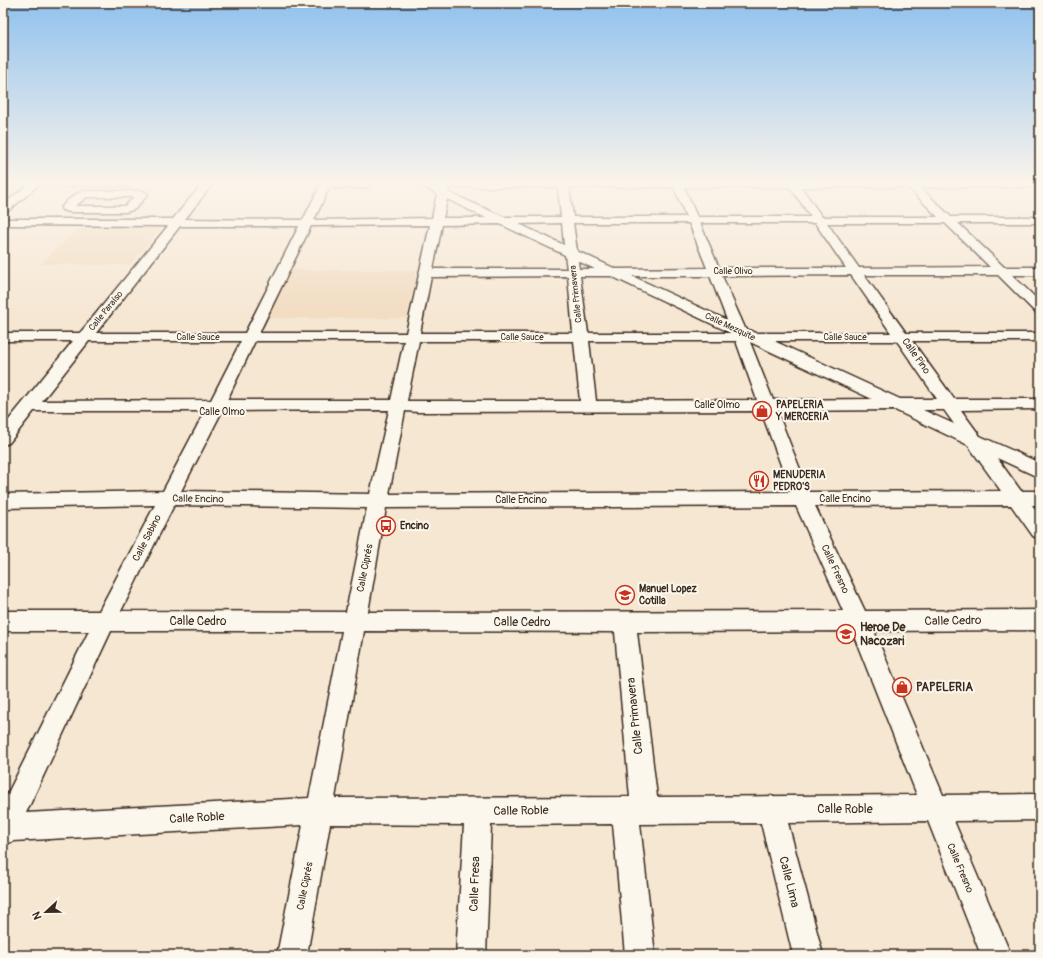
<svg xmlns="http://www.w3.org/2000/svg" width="1043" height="958" font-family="Pangolin,sans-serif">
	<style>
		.built { fill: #f2dcc2 }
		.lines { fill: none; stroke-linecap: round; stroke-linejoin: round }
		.minor-casing { stroke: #3b2a1e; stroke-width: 3 }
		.minor { fill: #fbf7ec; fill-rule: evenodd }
		.rail { stroke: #3b2a1e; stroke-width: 2; stroke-dasharray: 4 2; stroke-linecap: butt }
		.wall { fill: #c8a784; stroke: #3b2a1e }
		.shaded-wall { fill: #a3886b; stroke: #3b2a1e }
		.labels { text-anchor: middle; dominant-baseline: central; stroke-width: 4; stroke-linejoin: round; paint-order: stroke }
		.far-street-label { font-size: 9px; fill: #3b2a1e; stroke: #fbf7ec }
		.street-label { font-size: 10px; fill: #3b2a1e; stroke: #fbf7ec }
		.poi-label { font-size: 10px; font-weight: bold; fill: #3b2a1e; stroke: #fbf7ec; text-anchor: start }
		.near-street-label { font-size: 12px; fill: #3b2a1e; stroke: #fbf7ec }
		.near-poi-label { font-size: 12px; font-weight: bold; fill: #3b2a1e; stroke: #fbf7ec; text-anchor: start }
	</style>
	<rect width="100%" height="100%" fill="#f6e7d3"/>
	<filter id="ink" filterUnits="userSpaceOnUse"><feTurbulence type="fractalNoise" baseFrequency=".025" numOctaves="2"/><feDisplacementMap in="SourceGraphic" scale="8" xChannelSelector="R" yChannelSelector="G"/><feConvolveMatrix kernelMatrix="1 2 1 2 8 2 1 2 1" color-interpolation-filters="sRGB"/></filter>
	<g filter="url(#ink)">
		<!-- built -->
		<path class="built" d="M3,182H28L3,203Z
			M81,225L163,226L130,265L41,264Z
			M288,270H417L407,318H265Z"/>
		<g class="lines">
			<!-- minor casing -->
			<g class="minor-casing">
				<path id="minor" d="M31,182H42L7,212L3,213V205Z
					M204,182H214L185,219L303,220L322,182H365L370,185L365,188H329L314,220L432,218L437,194L414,182H427L439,187L440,182H1040V186L1037,187H920L951,217H1040V223H958L1004,267H1040V275H1012L1040,302V313L1035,312L998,275H864L906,333H1040V341H912L954,399H1040V409L961,410L980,436L1040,463V478L997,458L1021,491H1040V505H1032L1040,516V539L1033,536L1011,505L815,506L865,611L1040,610V630L874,631L943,795L1040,794V820L954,821L1011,955H981L928,821L788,823L823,955H793L761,823L640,824L655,955H625L613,824L491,825L486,955H456L464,825L330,824L307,955H277L303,825L13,841L3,846V803L89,631H3V611H99L155,505L3,508V494L163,491L205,411H34L9,443L3,445V427L73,341H3V333H80L168,226L3,225V219H173ZM449,187H558L561,217H504L448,192ZM569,187H674L686,217H573ZM684,187H790L811,217H697ZM801,187H908L938,217H822ZM447,199L486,218H443ZM562,223L564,245L519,224ZM573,223H689L707,268L616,269L577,251ZM700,223H815L846,268H719ZM827,223H945L990,267L859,268ZM500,224L565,255L567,269H433L442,225ZM430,225L406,333H259L311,226ZM180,226H299L245,333H96ZM578,261L595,269H579ZM851,275L891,333H755L745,328L722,276ZM568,276L573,333H420L431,277ZM580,276H611L731,333H588ZM632,276H710L727,320ZM89,341H241L211,400L42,401ZM255,341H404L391,400H227ZM419,341H574L580,401H407ZM589,341H736L757,400L596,401ZM774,341H897L937,399H900ZM750,342L872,399L773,400ZM389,410L370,494L181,491L222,411ZM895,410L968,445L1001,491L809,492L777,411ZM923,410H944L954,424ZM405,411L418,412L761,411L791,492L389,494ZM174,505L367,508L346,612L121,611ZM796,506L843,611L368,612L386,508ZM111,631H342L309,798L26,813ZM364,631L615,632L630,797L335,798ZM852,631L917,795L657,797L637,632Z
					M85,191H143L148,194L135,209L126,212H70L62,210L61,208C67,200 75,193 85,191ZM87,197H134L125,206H75Z"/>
			</g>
			<!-- minor -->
			<use href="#minor" class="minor"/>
			<!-- rail -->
			<path class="rail" d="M3,193L17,182"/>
		</g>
		<!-- wall -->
		<path class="wall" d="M39,182H133L128,187H51L41,185Z"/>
		<!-- shaded-wall -->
		<path class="shaded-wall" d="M125,182H133L128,187Z"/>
	</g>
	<!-- sky -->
	<linearGradient id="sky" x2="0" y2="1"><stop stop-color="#91c2ee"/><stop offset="0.58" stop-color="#fbf4eb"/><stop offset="1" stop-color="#fbf4eb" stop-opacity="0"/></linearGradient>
	<rect width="1043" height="316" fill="url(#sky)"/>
	<!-- icons -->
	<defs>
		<g id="shop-ring" transform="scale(1)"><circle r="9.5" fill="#fbf7ec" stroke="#c8321e" stroke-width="1.5"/><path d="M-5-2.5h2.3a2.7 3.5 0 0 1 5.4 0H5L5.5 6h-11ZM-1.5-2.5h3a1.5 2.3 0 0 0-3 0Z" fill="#c8321e"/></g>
		<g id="restaurant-ring" transform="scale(1)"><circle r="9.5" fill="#fbf7ec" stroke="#c8321e" stroke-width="1.5"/><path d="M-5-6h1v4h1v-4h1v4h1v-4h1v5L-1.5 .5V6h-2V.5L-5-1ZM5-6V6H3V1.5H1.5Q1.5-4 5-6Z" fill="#c8321e"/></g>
		<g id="bus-ring" transform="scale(1)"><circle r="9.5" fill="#fbf7ec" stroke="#c8321e" stroke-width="1.5"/><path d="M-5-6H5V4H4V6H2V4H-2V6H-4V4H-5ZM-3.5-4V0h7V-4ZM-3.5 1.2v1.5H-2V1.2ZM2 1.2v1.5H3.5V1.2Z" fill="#c8321e"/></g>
		<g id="school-ring" transform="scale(1)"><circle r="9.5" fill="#fbf7ec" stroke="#c8321e" stroke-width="1.5"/><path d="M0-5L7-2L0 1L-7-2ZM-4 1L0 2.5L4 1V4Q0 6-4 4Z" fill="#c8321e"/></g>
	</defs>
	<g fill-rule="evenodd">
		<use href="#shop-ring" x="762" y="411"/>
		<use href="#restaurant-ring" x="759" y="481"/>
		<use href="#bus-ring" x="386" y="526"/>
		<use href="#school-ring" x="625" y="595"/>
		<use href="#school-ring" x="846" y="634"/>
		<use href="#shop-ring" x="902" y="687"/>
	</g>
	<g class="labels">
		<!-- far-street labels -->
		<g class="far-street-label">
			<text x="733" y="271">Calle Olivo</text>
			<text transform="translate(576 294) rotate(-96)">Calle Primavera</text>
			<text transform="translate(106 311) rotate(-51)">Calle Paraíso</text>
			<text transform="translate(730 327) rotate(25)">Calle Mezquite</text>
			<text x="198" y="337">Calle Sauce</text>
			<text x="522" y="337">Calle Sauce</text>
			<text x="845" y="337">Calle Sauce</text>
		</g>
		<!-- street labels -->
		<g class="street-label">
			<text transform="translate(916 356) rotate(55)">Calle Pino</text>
			<text x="717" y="405">Calle Olmo</text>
			<text x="222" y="412">Calle Olmo</text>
			<text transform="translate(198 499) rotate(1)">Calle Encino</text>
			<text x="845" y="499">Calle Encino</text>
			<text x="521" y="500">Calle Encino</text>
			<text transform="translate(147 538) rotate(-63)">Calle Sabino</text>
			<text transform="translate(365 568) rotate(-79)">Calle Ciprés</text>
			<text transform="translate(835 569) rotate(65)">Calle Fresno</text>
			<text transform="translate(960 868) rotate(67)">Calle Fresno</text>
			<text transform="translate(305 886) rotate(-79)">Calle Ciprés</text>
		</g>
		<!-- poi labels -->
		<g class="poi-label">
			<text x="776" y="405">PAPELERIA<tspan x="776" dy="12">Y MERCERIA</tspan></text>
			<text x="773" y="475">MENUDERIA<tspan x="773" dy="12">PEDRO'S</tspan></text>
			<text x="400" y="526">Encino</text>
			<text x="639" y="589">Manuel Lopez<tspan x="639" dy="12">Cotilla</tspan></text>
		</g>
		<!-- near-street labels -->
		<g class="near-street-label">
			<text x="198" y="621">Calle Cedro</text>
			<text transform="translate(953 621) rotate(-1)">Calle Cedro</text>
			<text x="522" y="622">Calle Cedro</text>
			<text transform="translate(635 716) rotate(-96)">Calle Primavera</text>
			<text x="845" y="809">Calle Roble</text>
			<text transform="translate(521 811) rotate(-1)">Calle Roble</text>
			<text transform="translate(197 818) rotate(-3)">Calle Roble</text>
			<text transform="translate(789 882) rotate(76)">Calle Lima</text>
			<text transform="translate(475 884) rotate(-88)">Calle Fresa</text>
		</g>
		<!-- near-poi labels -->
		<g class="near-poi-label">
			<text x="860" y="627">Heroe De<tspan x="860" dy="14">Nacozari</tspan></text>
			<text x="916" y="687">PAPELERIA</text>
		</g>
	</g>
	<!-- margin -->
	<rect width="1043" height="958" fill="none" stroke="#fbf7ec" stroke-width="16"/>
	<rect x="8" y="8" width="1027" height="942" fill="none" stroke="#3b2a1e" stroke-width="1.5" filter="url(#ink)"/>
	<!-- north arrow -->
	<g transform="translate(46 912) rotate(248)" stroke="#fbf7ec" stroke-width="3" paint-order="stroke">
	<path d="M0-3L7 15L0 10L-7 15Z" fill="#3b2a1e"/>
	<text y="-6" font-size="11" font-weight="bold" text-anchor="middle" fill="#3b2a1e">N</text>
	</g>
</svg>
